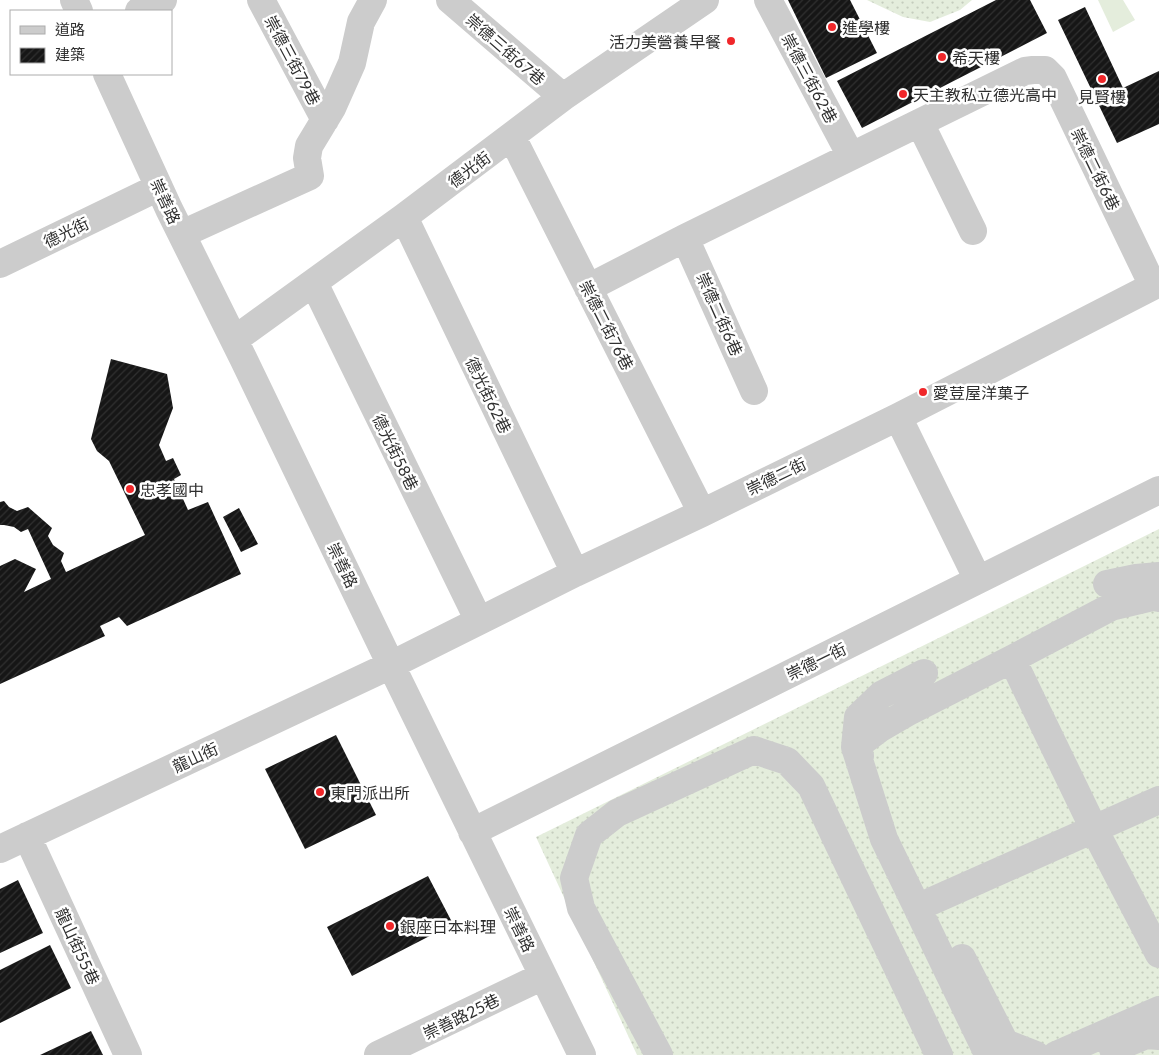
<svg xmlns="http://www.w3.org/2000/svg" width="1159" height="1055" font-family="Lato,'Noto Sans TC',sans-serif">
	<style>
		.grass { fill: url(#grass-dots) }
		.park { fill: #e4eddc }
		.building { fill: url(#building-hatch) }
		.lines { fill: none; stroke-linecap: round; stroke-linejoin: round }
		.minor { stroke: #ccc; stroke-width: 28 }
		.poi-dot { fill: #f0272a; stroke: #fff; stroke-width: 2 }
		.labels { text-anchor: middle; dominant-baseline: central; stroke-width: 5; stroke-linejoin: round; paint-order: stroke }
		.poi-label { font-size: 16px; fill: #2f2f2f; stroke: #fff; text-anchor: start }
		.street-label { font-size: 16px; fill: #2f2f2f; stroke: #fff }
	</style>
	<defs>
		<pattern id="grass-dots" width="8" height="8" patternUnits="userSpaceOnUse" patternTransform="scale(1.25)"><rect width="8" height="8" fill="#e4eddc"/><path d="M2 2h.1M6 6h.1" fill="none" stroke="#c4ccbd" stroke-width="1.8" stroke-linecap="round"/></pattern>
		<pattern id="building-hatch" width="6" height="6" patternUnits="userSpaceOnUse" patternTransform="scale(1.25)"><rect width="6" height="6" fill="#161616"/><path d="M-1 1l2-2M0 6l6-6M5 7l2-2" fill="none" stroke="#303030"/></pattern>
	</defs>
	<rect width="100%" height="100%" fill="#fff"/>
	<!-- grass -->
	<path class="grass" d="M867,0H972L960,10L930,22L903,17Z
		M1159,529V1055H637L536,837Z"/>
	<!-- park -->
	<path class="park" d="M1098,0H1123L1135,20L1113,32Z"/>
	<!-- building -->
	<path class="building" d="M788,0H850L877,53L826,78Z
		M996,0H1030L1047,33L862,128L837,81Z
		M1085,7L1123,88L1159,71V124L1117,143L1058,20Z
		M111,359L167,374L173,408L159,445L166,461L173,458L181,475L174,479L188,510L208,502L241,574L127,626L119,617L100,626L105,636L0,684V566L15,559L36,569L24,592L51,579L28,529L21,532L14,527L4,525H0V502L4,501L9,507L17,511L28,507L52,528L48,536L53,545L64,553L61,561L66,572L145,535L109,461L97,451L91,439Z
		M239,508L258,544L241,552L223,517Z
		M336,735L376,815L305,849L265,769Z
		M428,876L453,924L352,976L327,927Z
		M18,880L43,933L0,953V889Z
		M50,945L71,988L0,1023V970Z
		M91,1031L103,1055H40Z"/>
	<g class="lines">
		<!-- minor -->
		<path class="minor" d="M74,0L79,11
			M261,0L325,120
			M450,0L563,97
			M768,0L851,156
			M139,11L163,0
			M107,74L169,209L243,358L391,665L582,1055
			M920,123L973,231
			M512,137L702,513
			M404,217L575,573
			M182,234L310,176L307,158L309,146L332,108L352,63L361,22L373,0
			M685,238L754,391
			M0,264L159,187
			M314,283L479,621
			M588,288L685,238L1025,71L1033,70H1045L1053,78L1153,286
			M234,340L404,217L563,97L705,0
			M898,417L978,580
			M1107,584L1136,578L1159,576
			M1012,659L1094,829L1159,954
			M860,756L855,747L858,717L881,695L924,673
			M472,832L1159,490
			M27,836L128,1055
			M0,849L391,665L575,573L702,513L898,417L1159,283
			M932,901L1159,800
			M962,958L1005,1043L1036,1055
			M1113,1049L1146,1035L1159,1036
			M378,1055L543,976
			M659,1055L581,908L574,878L589,835L617,813L754,750L787,761L811,786L939,1055
			M990,1055L987,1052L884,839L855,747L879,729L910,711L1012,659L1111,607L1153,597L1159,598
			M1056,1055L1159,1010"/>
	</g>
	<!-- markers -->
	<g class="poi-dot">
		<circle cx="832" cy="27" r="5"/>
		<circle cx="731" cy="41" r="5"/>
		<circle cx="942" cy="57" r="5"/>
		<circle cx="1102" cy="79" r="5"/>
		<circle cx="903" cy="94" r="5"/>
		<circle cx="923" cy="392" r="5"/>
		<circle cx="130" cy="489" r="5"/>
		<circle cx="320" cy="792" r="5"/>
		<circle cx="390" cy="926" r="5"/>
	</g>
	<g class="labels">
		<!-- poi labels -->
		<g class="poi-label">
			<text x="842" y="27">進學樓</text>
			<text x="721" y="41" text-anchor="end">活力美營養早餐</text>
			<text x="952" y="57">希天樓</text>
			<text x="913" y="94">天主教私立德光高中</text>
			<text x="1102" y="96" text-anchor="middle">見賢樓</text>
			<text x="933" y="392">愛荳屋洋菓子</text>
			<text x="140" y="489">忠孝國中</text>
			<text x="330" y="792">東門派出所</text>
			<text x="400" y="926">銀座日本料理</text>
		</g>
		<!-- street labels -->
		<g class="street-label">
			<text transform="translate(506 49) rotate(41)">崇德三街67巷</text>
			<text transform="translate(293 60) rotate(62)">崇德三街79巷</text>
			<text transform="translate(810 78) rotate(62)">崇德三街62巷</text>
			<text transform="translate(469 169) rotate(-37)">德光街</text>
			<text transform="translate(1096 169) rotate(64)">崇德二街6巷</text>
			<text transform="translate(166 201) rotate(65)">崇善路</text>
			<text transform="translate(66 232) rotate(-26)">德光街</text>
			<text transform="translate(720 314) rotate(66)">崇德二街6巷</text>
			<text transform="translate(607 325) rotate(63)">崇德二街76巷</text>
			<text transform="translate(489 395) rotate(64)">德光街62巷</text>
			<text transform="translate(396 452) rotate(64)">德光街58巷</text>
			<text transform="translate(776 476) rotate(-26)">崇德二街</text>
			<text transform="translate(343 565) rotate(64)">崇善路</text>
			<text transform="translate(816 661) rotate(-26)">崇德一街</text>
			<text transform="translate(195 757) rotate(-25)">龍山街</text>
			<text transform="translate(520 929) rotate(64)">崇善路</text>
			<text transform="translate(78 946) rotate(65)">龍山街55巷</text>
			<text transform="translate(461 1016) rotate(-26)">崇善路25巷</text>
		</g>
	</g>
	<!-- legend -->
	<rect x="10" y="10" width="162" height="65" fill="#ffffff" stroke="#acacac"/>
	<rect x="20" y="26" width="25" height="8" fill="#cccccc" stroke="#acacac"/>
	<text x="55" y="35" font-size="15" fill="#2f2f2f">道路</text>
	<rect x="20" y="48" width="25" height="15" fill="url(#building-hatch)" stroke="#acacac"/>
	<text x="55" y="60" font-size="15" fill="#2f2f2f">建築</text>
</svg>
